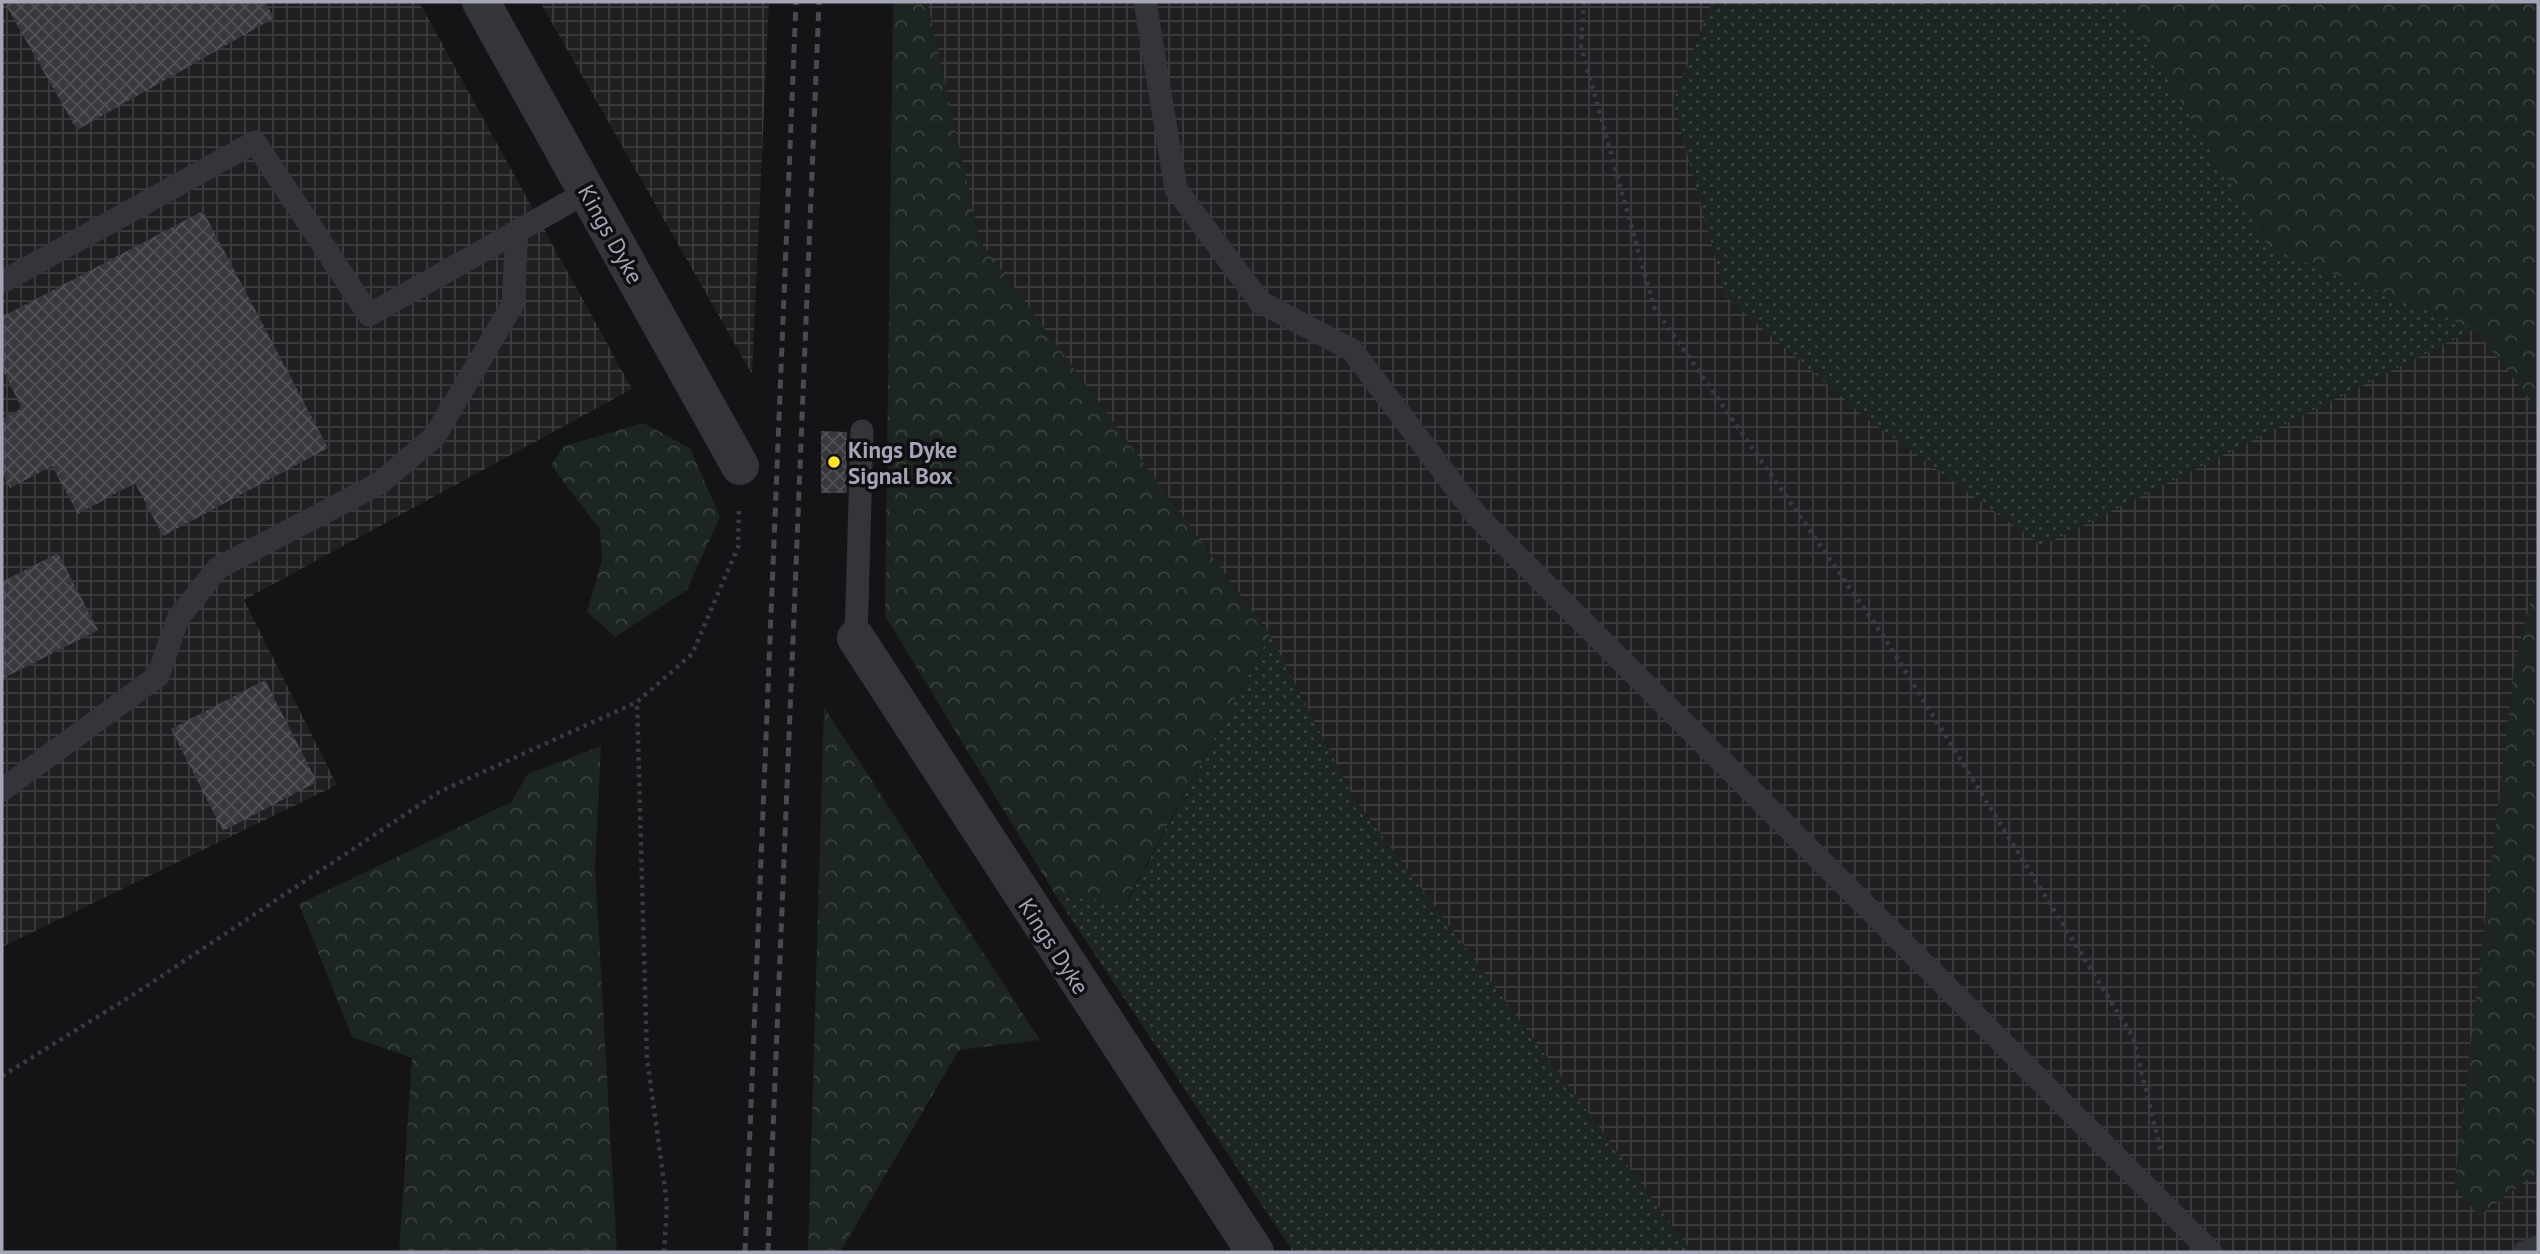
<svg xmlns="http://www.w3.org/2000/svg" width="2540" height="1254" font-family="'PT Sans',sans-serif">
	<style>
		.industrial { fill: url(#industrial-grid) }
		.grass { fill: url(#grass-dots) }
		.forest { fill: url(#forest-crowns) }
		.building { fill: url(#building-cross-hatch) }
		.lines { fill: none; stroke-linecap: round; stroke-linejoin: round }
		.path { stroke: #3a3a42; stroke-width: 4.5; stroke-dasharray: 3.5 5; stroke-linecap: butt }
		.lane { stroke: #34343b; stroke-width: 23 }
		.street { stroke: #34343b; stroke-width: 38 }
		.rail { stroke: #494952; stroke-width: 5; stroke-dasharray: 9 7; stroke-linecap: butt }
		.poi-dot { fill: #ffe622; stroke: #0f0e10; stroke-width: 2.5 }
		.labels { text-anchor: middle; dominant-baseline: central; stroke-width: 7; stroke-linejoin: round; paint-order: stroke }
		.street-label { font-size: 23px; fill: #a4a5b7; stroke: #0f0e10 }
		.poi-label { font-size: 23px; font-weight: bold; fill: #a4a5b7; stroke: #0f0e10; text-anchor: start }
	</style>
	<defs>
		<pattern id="industrial-grid" width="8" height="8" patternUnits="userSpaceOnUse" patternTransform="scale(1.75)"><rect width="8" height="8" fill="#201f22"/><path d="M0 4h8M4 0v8" fill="none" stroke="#3d3d40"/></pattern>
		<pattern id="grass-dots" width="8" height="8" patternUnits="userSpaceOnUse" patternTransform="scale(1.75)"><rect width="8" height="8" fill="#1d2520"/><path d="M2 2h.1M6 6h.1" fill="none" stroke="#3b423e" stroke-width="1.8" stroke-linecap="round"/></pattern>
		<pattern id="forest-crowns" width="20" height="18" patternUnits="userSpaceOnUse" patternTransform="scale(1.75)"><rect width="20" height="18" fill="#1d2520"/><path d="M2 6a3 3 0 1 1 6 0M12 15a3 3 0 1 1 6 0" fill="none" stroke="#3b423e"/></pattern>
		<pattern id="building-cross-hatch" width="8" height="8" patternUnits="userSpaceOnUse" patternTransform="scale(1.75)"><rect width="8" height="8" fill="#38383d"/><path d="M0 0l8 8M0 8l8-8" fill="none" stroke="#525257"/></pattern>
	</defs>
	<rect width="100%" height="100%" fill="#141315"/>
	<!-- industrial -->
	<path class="industrial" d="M2,2H419L632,389L244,600L337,785L2,947Z
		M540,2H769L752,374Z
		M927,2H2538V1252H1692L1354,798L1270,635L980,241Z"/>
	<!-- grass -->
	<path class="grass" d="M1712,2H2121L2269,248L2475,329L2042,546L1866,418L1726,297L1673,102Z
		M1270,635L1354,798L1692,1252H1293L1056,896L1127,902Z"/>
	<!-- forest -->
	<path class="forest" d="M893,2H927L980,241L1270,635L1126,902L1056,896L885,616Z
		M2121,2H2538V410L2475,329L2269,248Z
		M643,423L690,448L720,517L687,590L615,637L587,612L602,560L600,530L551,465L564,446Z
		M2538,571V1172L2479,1216L2454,1187L2515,660Z
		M824,707L1040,1040L959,1050L840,1252H808Z
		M601,746L595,867L617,1252H399L412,1058L352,1037L299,904L511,802L528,774Z"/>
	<!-- building -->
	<path class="building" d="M4,2H265L274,18L77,130Z
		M203,211L328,448L163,536L135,483L78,514L52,466L10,488L2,472V419L22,408L2,369V317Z
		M821,431L847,432V493H821Z
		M58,553L98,630L2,679V582Z
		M265,680L317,782L223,831L171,729Z"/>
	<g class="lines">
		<!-- path -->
		<path class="path" d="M1584,2L1581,46L1654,307L1884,637L2133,1037L2161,1152
			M2,1076L139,991L439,792L637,702
			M664,1252L667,1204L647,1058L637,702L692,654L738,547L739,508"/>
		<!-- lane -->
		<path class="lane" d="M1145,2L1176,189L1260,302L1352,350L1477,516L2211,1252
			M2,282L255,142L369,315L587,192
			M856,638L862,431
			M2,790L158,676L178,618L218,568L380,483L435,436L513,304L517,231
			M2524,1252L2538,1247"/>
		<!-- street -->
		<path class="street" d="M481,2L740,466
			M856,638L1255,1252"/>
		<!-- rail -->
		<path class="rail" d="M745,1252L796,2
			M768,1252L819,2"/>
	</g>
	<!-- markers -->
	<circle class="poi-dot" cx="834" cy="462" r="7"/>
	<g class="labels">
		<!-- street labels -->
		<g class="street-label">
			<text transform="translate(611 234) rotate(61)">Kings Dyke</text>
			<text transform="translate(1054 946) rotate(57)">Kings Dyke</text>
		</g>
		<!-- poi labels -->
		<g class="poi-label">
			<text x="848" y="449">Kings Dyke<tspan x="848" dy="26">Signal Box</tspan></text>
		</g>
	</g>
	<!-- border -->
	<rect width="2540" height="1254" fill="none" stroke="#a4a5b7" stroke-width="7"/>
</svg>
